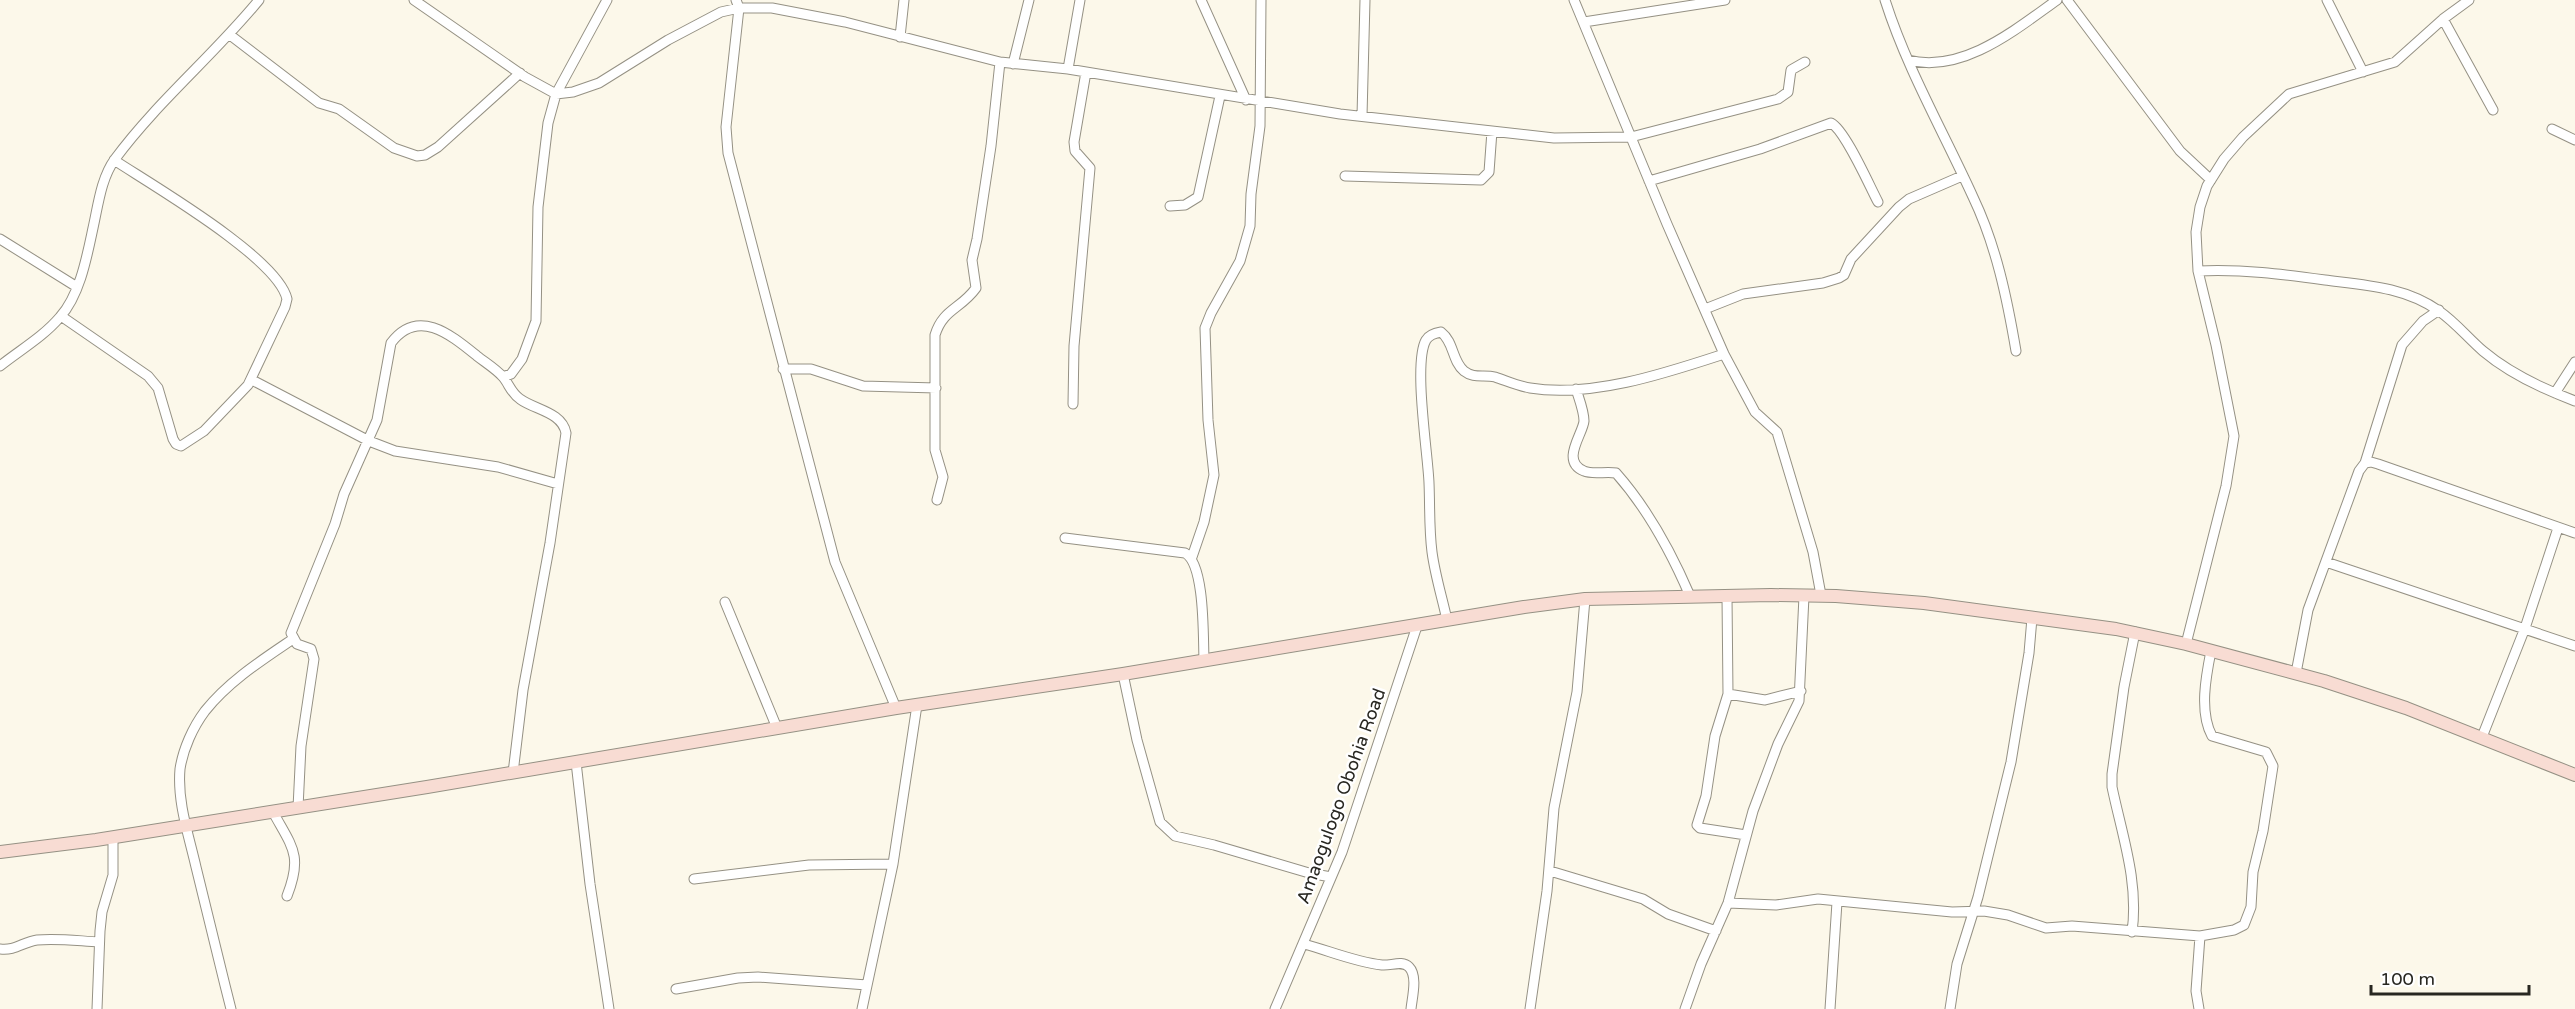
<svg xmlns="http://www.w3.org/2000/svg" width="2575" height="1009" font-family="'Varela Round',sans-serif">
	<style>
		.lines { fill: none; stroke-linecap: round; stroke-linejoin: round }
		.street-casing { stroke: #959184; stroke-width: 11 }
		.secondary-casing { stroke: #959184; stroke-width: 14 }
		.street { stroke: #fff; stroke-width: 9 }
		.secondary { stroke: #f8dcd3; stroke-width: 12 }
		.labels { text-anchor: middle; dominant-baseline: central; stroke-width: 5; stroke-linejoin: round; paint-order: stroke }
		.street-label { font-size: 18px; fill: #282721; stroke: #fff }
	</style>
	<rect width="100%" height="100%" fill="#fcf8ea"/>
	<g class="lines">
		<!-- street casing -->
		<g class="street-casing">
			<path id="street" d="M414,0L525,77L556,94L573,92L599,83L668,40L721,12L739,8H772L845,22L1000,62L1068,69L1340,114L1554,138L1631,137L1778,99L1788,92L1791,70L1805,62
				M736,0L739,8L726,127L728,153L835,562L896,708
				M1201,0L1246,100
				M1574,0L1667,224L1724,354L1755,412L1777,432L1813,552L1821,595
				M1885,0C1907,69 1943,131 1973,197C1996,245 2007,298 2016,351
				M2067,0L2180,151L2211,180
				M2327,0L2363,72
				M2443,19L2493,110
				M1584,22L1725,0
				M230,35L319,103L339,109L394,148L417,156L425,155L438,147L520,73
				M900,37L904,0
				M1908,60C1962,74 2015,30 2057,0
				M1013,64L1029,0
				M1068,69L1080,0
				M1362,116L1365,0
				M2552,129L2575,140
				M1345,176L1481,180L1489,172L1492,131
				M1649,181L1760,149L1831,123C1845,130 1869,185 1878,202
				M1170,206L1185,205L1198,197L1220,96
				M0,239L77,287
				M2198,271C2242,269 2282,274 2325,280C2365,285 2405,287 2439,311C2455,322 2468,338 2483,351C2509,373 2543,389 2575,401
				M1705,309L1743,294L1823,283L1839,278L1844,275L1851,259L1899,207L1909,199L1962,176
				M61,316L148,376L158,388L173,439L176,444L181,446L204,431L248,385L285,307L287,299C278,258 152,185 114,160
				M0,366C20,350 43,337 60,317C80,295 87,256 93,228C98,206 101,178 115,159C157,102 214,55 259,0
				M783,369H811L863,386L936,388
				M503,377L511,374L522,359L536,321L538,207L548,123L556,94L607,0
				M252,380L369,441L395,451L498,467L558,484
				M1576,389C1579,399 1584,411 1584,421C1583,434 1560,461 1584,471C1593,475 1606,471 1616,473C1647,508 1672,554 1690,596
				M2555,393L2575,362
				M1073,404L1074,346L1090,168L1075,151L1074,142L1086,72
				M2365,463L2402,345L2423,321L2439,310
				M937,500L943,477L935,450V335C943,309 961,309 976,288L972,260L977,239L991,146L1000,62
				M1065,538L1185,553C1205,564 1203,636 1204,659
				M1192,557L1204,522L1214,475L1208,420L1205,328L1211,313L1240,261L1250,226L1251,194L1260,126L1261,0
				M2326,562L2575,646
				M1727,597L1728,694L1715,736L1706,796L1697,825L1700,828L1746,835
				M725,602L777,728
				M1447,620C1442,597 1435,575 1432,552C1429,529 1430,506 1429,483C1428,454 1413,363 1426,340C1429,335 1435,333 1441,332C1454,342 1452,361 1464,371C1474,379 1484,374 1495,377C1507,381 1518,386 1530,388C1592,398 1666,373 1724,354
				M2186,644L2226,486L2234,436L2216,345L2198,271L2196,232L2200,207L2207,186L2224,159L2243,137L2289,94L2395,62L2443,19L2469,0
				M2296,673L2308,610L2359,471L2365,463L2371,462L2378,464L2575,533
				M1123,674L1137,740L1160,822L1175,836L1214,845L1309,873L1331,877
				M1728,694L1765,700L1801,691
				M2482,737L2525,628L2558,528
				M576,762L590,884L609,1009
				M298,808L301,746L314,659L311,649L297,644L291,633L335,524L344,494L377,420L391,343C418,307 451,335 477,356C486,363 496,369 503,377C509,384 511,393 520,399C535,410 562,412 566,433L550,543L523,690L513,773
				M273,812C292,847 303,855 287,896
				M1550,871L1643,899L1668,914L1716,931
				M694,879L809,865L893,864
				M1728,903L1776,905L1818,899L1952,912L1984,911L2008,915L2046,928L2072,926L2200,936L2234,930L2244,925L2251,907L2253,872L2263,831L2273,766L2266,752L2212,736C2199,712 2206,676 2211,651
				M2132,932C2139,882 2122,835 2112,787V774L2124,687L2135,632
				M1304,944C1330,951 1355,962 1382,965C1391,966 1402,960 1409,967C1418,976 1412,998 1411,1009
				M0,949C15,951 23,942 37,940C57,938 79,941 99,942
				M676,989L738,978L758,977L867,985
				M97,1009L100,931L102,912L113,875V837
				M231,1009C219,962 208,915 196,867C189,836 177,802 180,769C183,749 193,727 205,711C229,681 262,660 293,639
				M862,1009L893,864L917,705
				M1275,1009L1342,852L1417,626
				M1530,1009L1547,891L1554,808L1577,692L1585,599
				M1685,1009L1701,964L1728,903L1753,811L1778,744L1799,701L1804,596
				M1830,1009L1837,902
				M1950,1009L1957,964L1978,897L2011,762L2029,653L2032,618
				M2199,1009L2196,991L2200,936"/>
		</g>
		<!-- secondary casing -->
		<g class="secondary-casing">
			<path id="secondary" d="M0,852L96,840L427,787L896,708L1123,674L1524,607L1585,599L1771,595L1836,596L1924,603L2116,629L2186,644L2324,681L2406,708L2575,775"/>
		</g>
		<!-- street -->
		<use href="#street" class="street"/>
		<!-- secondary -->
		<use href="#secondary" class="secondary"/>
	</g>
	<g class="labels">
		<!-- street labels -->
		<g class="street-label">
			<text transform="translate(1341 796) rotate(-70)">Amaogulogo Obohia Road</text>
		</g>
	</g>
	<!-- scale -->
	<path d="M2371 985v9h158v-9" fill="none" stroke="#282721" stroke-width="3"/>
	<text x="2380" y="985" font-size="18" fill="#282721" stroke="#ffffff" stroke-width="4.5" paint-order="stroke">100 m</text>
</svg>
